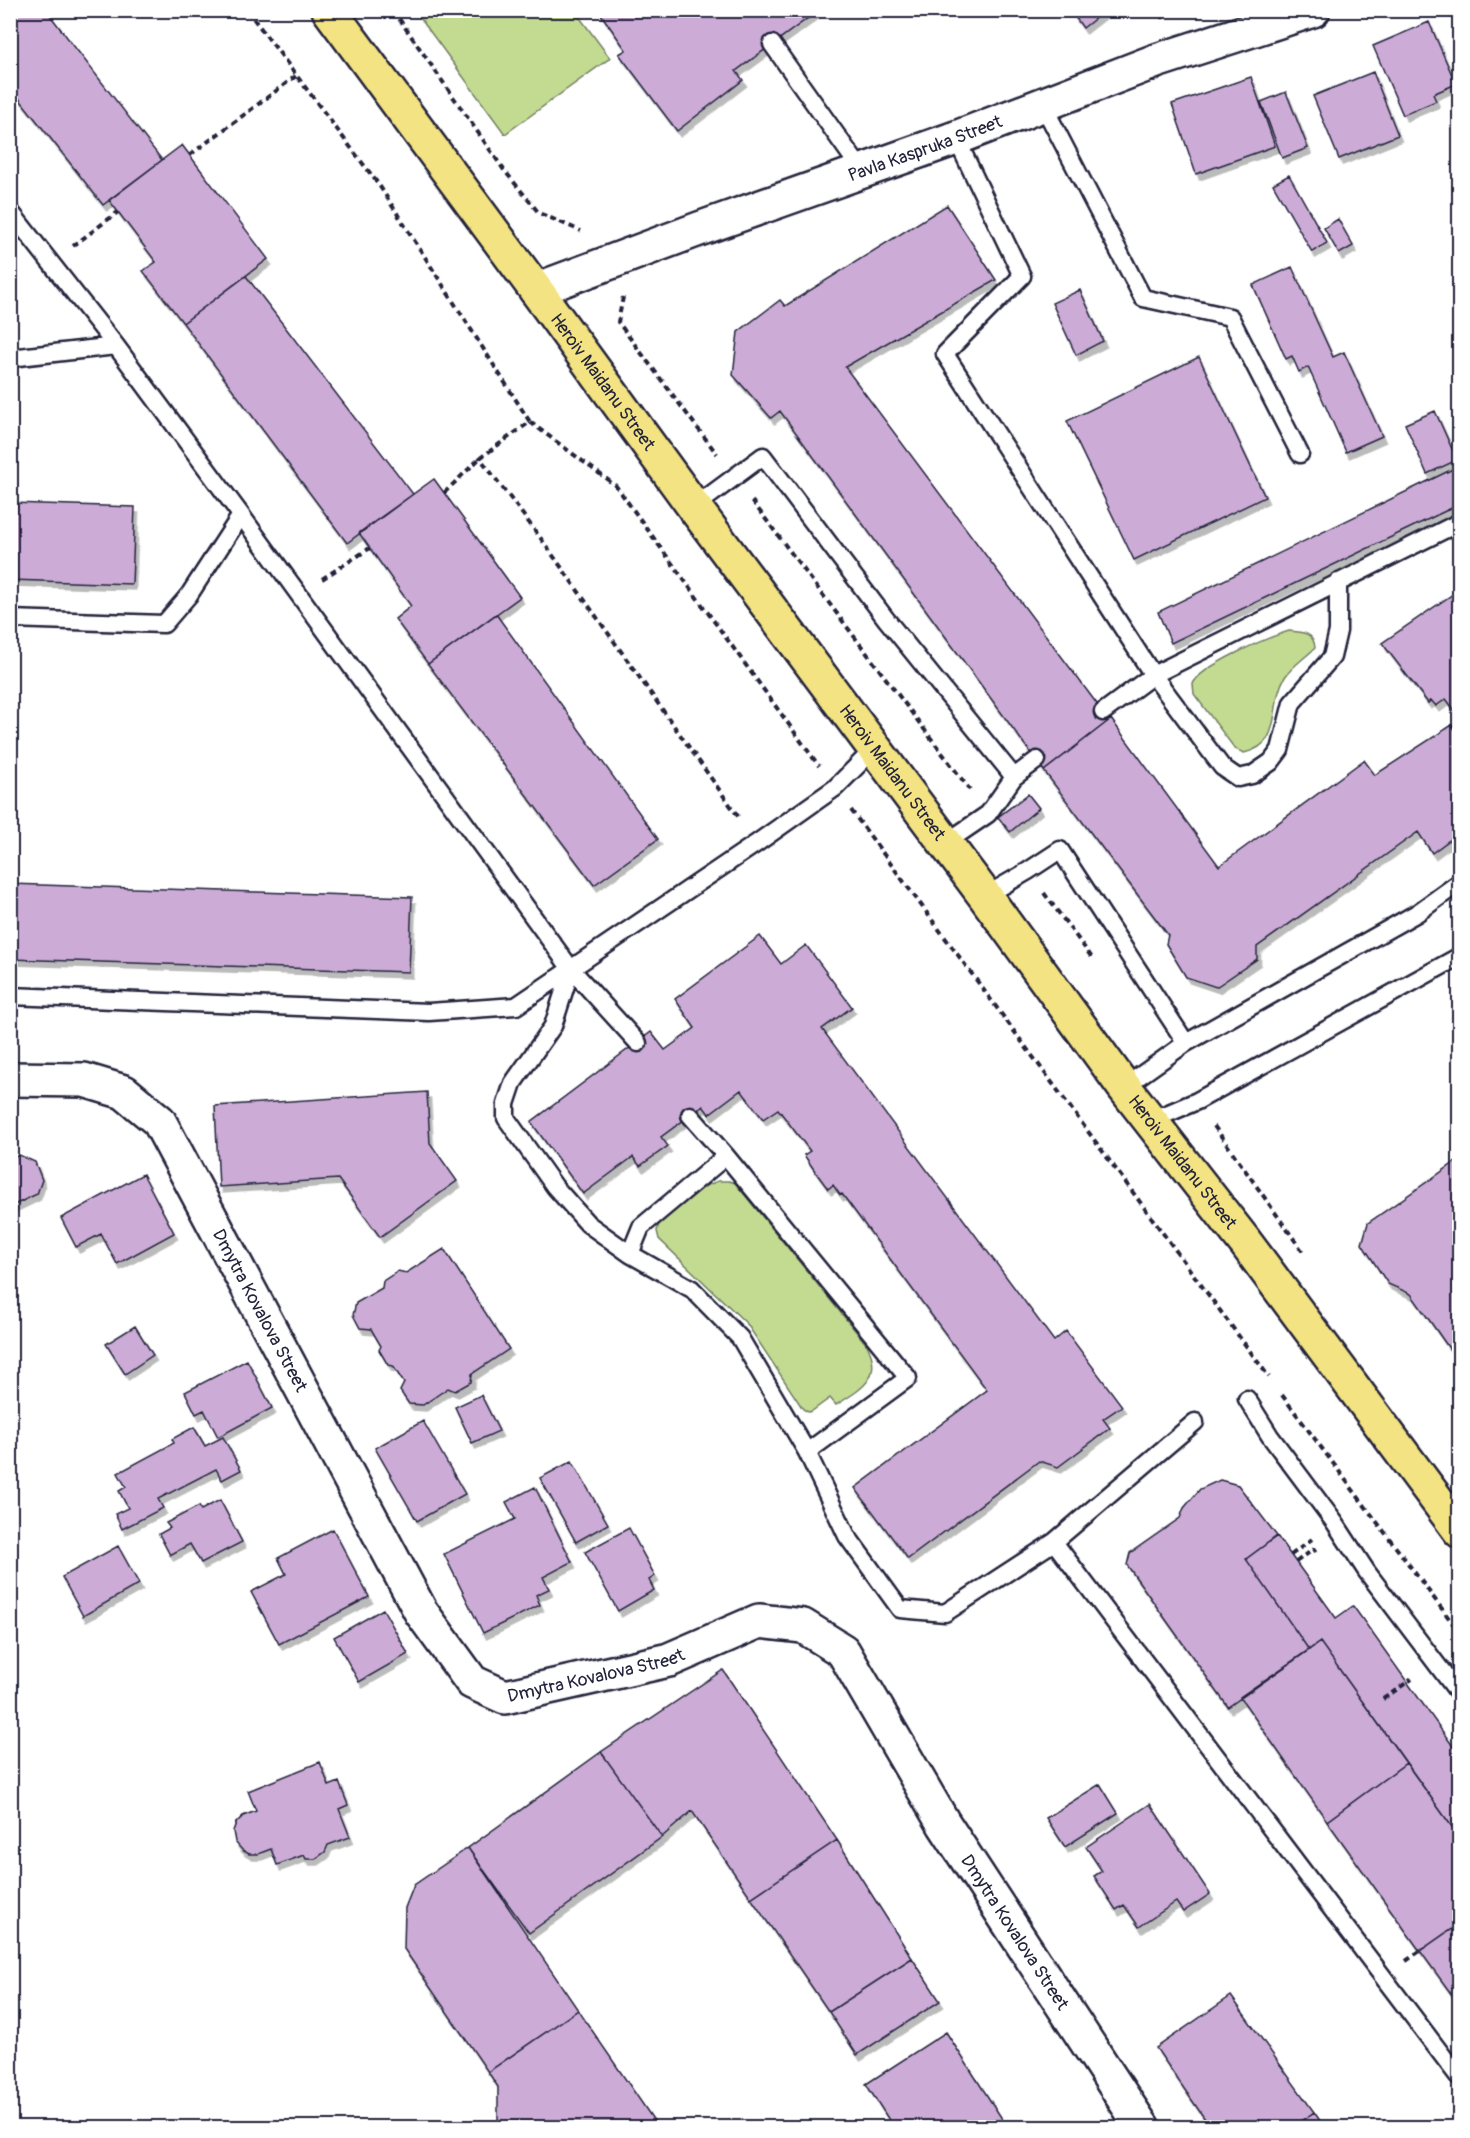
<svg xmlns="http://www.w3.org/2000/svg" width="1470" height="2138" font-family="Pangolin,sans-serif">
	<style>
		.green { fill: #c2db91; stroke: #727e66; stroke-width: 1.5 }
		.building { fill: #ccacd7; stroke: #22223b; stroke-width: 1.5; filter: url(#shadow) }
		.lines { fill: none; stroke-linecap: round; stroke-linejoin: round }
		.lane-casing { stroke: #22223b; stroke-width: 21 }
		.street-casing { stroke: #22223b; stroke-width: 38 }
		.secondary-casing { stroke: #22223b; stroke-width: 38 }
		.primary-casing { stroke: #22223b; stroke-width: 38 }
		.path { stroke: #22223b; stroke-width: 4; stroke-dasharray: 6 4.5; stroke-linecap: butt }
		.lane { stroke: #fff; stroke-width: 16 }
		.street { stroke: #fff; stroke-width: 33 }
		.secondary { stroke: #fff; stroke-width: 33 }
		.primary { stroke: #f4e382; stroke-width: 33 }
		.labels { text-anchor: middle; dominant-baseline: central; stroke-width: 4.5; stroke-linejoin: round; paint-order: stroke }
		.street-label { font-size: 18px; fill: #22223b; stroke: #fff }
	</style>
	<defs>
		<filter id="shadow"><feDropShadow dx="3.5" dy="6" stdDeviation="0" flood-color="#0004"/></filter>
	</defs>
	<rect width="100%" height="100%" fill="#fff"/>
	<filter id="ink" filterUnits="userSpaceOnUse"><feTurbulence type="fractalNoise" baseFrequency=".0167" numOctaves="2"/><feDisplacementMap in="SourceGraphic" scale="12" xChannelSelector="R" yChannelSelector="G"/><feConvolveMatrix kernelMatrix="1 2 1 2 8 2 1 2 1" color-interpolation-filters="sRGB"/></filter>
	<g filter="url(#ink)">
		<!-- green -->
		<path class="green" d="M415,11H575L610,58L505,134Z
			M1289,631C1302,632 1314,632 1315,648C1305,658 1293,665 1285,677C1268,705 1285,744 1244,753L1235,749L1194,694L1193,684C1200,666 1269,637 1289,631Z
			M718,1181H729L735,1183L867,1345C884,1378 861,1389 836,1405L830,1398L812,1411L808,1412L803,1409L747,1324L659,1239L657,1231L659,1223L698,1189Z"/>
		<!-- building -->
		<path class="building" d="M10,10H46L162,160L103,205L10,87Z
			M598,10H819L736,71L743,80L677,131L619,54L626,50Z
			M1070,10H1106L1083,28Z
			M1429,22L1456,84L1433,94L1436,101L1403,115L1373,46Z
			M1373,72L1398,135L1339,159L1313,96Z
			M1251,77L1275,146L1196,174L1172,104Z
			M1286,92L1308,148L1282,158L1261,102Z
			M182,145L268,259L183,323L143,271L156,262L109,200Z
			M1289,175L1327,243L1312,252L1273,184Z
			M947,205L996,280L845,367L1103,712L1111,719L1044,771L780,411L771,418L733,375L738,332L780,300L785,306Z
			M1338,219L1353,246L1339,254L1324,228Z
			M1292,267L1333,357L1344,352L1382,436L1346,452L1308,367L1299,372L1292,356L1286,359L1253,285Z
			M246,276L413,494L347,543L183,323Z
			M1080,290L1103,341L1076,355L1052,303Z
			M1199,357L1265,497L1134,560L1067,421Z
			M1435,411L1457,460L1427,474L1405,424Z
			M1459,466L1460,504L1171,643L1158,612Z
			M434,479L520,597L428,664L395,619L411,606L359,533Z
			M10,503L135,507L132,584L10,580Z
			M1456,592L1460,596V717L1446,699L1436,706L1431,700L1428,703L1382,643Z
			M496,614L658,839L594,885L428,664Z
			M1111,719L1219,866L1364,760L1375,775L1452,725L1457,733L1460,731V832L1432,853L1418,832L1257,947V959L1216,987L1186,977L1166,944L1168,935L1044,771Z
			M1028,794L1039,808L1010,832L998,817Z
			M10,884L412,897L409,972L10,959Z
			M760,936L781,964L806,945L852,1007L822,1029L1054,1341L1066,1331L1122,1406L1103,1419L1110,1428L1058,1467L1039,1461L908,1559L855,1488L987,1390L842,1194L840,1195L833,1185L828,1189L817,1174L804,1155L810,1151L778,1109L763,1119L741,1090L709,1114L703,1106L661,1137L668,1146L640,1166L633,1157L583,1194L531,1122L651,1032L665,1050L695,1028L675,999Z
			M427,1092L430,1143L457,1181L380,1237L338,1179L219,1187L215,1106Z
			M19,1155L35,1162L42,1180L37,1194L10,1207V1159Z
			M1460,1159V1364L1411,1294L1388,1284L1362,1244L1368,1223Z
			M143,1174L174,1233L117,1264L101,1234L76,1247L61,1218Z
			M444,1249L509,1349L472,1374L471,1382L455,1391L448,1388L423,1405L409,1404L400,1391L404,1383L393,1366L388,1365L379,1350L381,1346L371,1329L360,1328L353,1315L356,1303L382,1288L383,1281L398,1271L406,1273Z
			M135,1326L153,1355L125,1374L106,1344Z
			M247,1360L272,1408L218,1437L204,1410L196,1414L185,1392Z
			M481,1395L499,1431L472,1443L455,1407Z
			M423,1421L465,1494L417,1521L375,1448Z
			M194,1427L205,1446L223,1437L241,1470L222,1480L216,1469L158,1499L163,1508L122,1529L115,1514L128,1508L119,1491L126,1487L118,1473L174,1443L172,1439Z
			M572,1461L608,1524L576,1542L540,1478Z
			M1220,1480L1238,1485L1277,1536L1246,1559L1309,1650L1228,1707L1127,1565L1130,1553L1180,1518L1184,1508L1200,1489Z
			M535,1487L572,1562L543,1577L549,1589L536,1595L540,1605L483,1633L444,1554L515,1519L506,1502Z
			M220,1500L242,1542L201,1563L190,1544L170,1555L159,1534L170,1528L166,1523L199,1506L201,1510Z
			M629,1528L655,1576L649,1580L654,1590L618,1611L585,1552Z
			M333,1529L369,1597L279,1644L251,1592L286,1574L278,1558Z
			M1277,1536L1336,1618L1353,1606L1460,1756V1838L1320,1642L1309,1650L1246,1559Z
			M118,1546L139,1584L83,1616L62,1577Z
			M383,1609L408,1654L359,1682L334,1637Z
			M1320,1642L1406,1763L1327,1821L1240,1697Z
			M723,1670L837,1840L751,1898L692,1811L662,1837L601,1752Z
			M601,1752L662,1837L529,1933L468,1848Z
			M320,1762L329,1786L339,1782L348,1805L339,1809L350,1837L328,1845L325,1852L315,1859H306L304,1855L277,1865L271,1849L258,1854H249L242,1850L235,1842L233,1831L236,1823L243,1816L256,1811L248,1791Z
			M1406,1763L1460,1838V1923L1420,1951L1327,1821Z
			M1100,1784L1118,1813L1065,1847L1046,1818Z
			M1150,1804L1210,1894L1183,1912L1176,1902L1139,1927L1124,1905L1116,1910L1094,1876L1102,1871L1086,1847Z
			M837,1840L912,1958L829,2012L751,1898Z
			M468,1848L578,2010L488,2072L404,1949L405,1908L414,1885Z
			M1460,1923V2006L1420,1951Z
			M912,1958L940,2001L857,2055L829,2012Z
			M1231,1996L1314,2112L1292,2128H1211L1156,2048Z
			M578,2010L659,2128H502L498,2122V2087L488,2072Z
			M946,2032L1008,2128H894L866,2084Z
			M1314,2112L1325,2128H1292Z"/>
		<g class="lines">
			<!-- lane casing -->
			<g class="lane-casing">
				<path id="lane" d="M772,44L862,171
					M1043,105L1143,298L1230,317L1300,454
					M956,138L1022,276L945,354L1153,675L1222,767L1238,778L1252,775L1271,762L1280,750L1292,703L1332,657L1338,631V582
					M10,211L116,346L241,515L571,969L638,1043
					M10,358L116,346
					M694,507L763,456L886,619L1014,777
					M10,619L164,624L189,595L241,515
					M1103,712L1153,675L1456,524L1460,529
					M944,844L988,814L1014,777L1037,760
					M985,896L1028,871L1060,850L1186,1043
					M571,969L553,1026L513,1083L506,1104V1118L555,1187L588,1224L630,1254
					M10,996L429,1012L516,1006L757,843L835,788L874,749
					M1124,1087L1186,1043L1417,913L1460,882
					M690,1115L726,1156L908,1378L807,1452L740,1338L692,1289L630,1254L641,1227L726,1156
					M1150,1121L1197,1101L1460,956
					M1247,1399L1270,1436L1335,1523L1367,1572L1460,1695
					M807,1452L847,1536L900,1609L945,1613L1054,1542L1195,1422
					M1054,1542L1458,2076"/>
			</g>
			<!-- street casing -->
			<g class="street-casing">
				<g id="street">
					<path id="s1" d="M10,1079L84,1080L124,1092L159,1121L421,1612L472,1682L505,1697L669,1660L759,1621L803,1626L843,1651L944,1824L1143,2128"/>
				</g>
			</g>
			<!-- secondary casing -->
			<g class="secondary-casing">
				<g id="secondary">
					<path id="s2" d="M536,290L699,229L956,138L1156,61L1313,10"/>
				</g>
			</g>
			<!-- primary casing -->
			<g class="primary-casing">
				<g id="primary">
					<path id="s3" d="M329,10L536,290L694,507L985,896L1124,1087L1245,1242L1460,1531"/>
				</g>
			</g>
			<!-- path -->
			<path class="path" d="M247,10L379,185L530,422L480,458L542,540L740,819
				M393,10L504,170L539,213L581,231
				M1162,19L1163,10
				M190,155L296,76
				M73,246L118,212
				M623,297L618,322L717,454
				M530,422L616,486L819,766
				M444,493L480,458
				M752,501L970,790
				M322,579L370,548
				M851,810L1269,1377
				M1044,893L1093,959
				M1214,1126L1303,1252
				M1282,1395L1460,1633
				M1291,1555L1312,1539
				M1296,1562L1314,1549L1316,1552
				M1383,1699L1412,1679
				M1406,1961L1420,1951"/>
			<!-- lane -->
			<use href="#lane" class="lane"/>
			<!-- street -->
			<use href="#street" class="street"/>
			<!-- secondary -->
			<use href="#secondary" class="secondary"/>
			<!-- primary -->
			<use href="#primary" class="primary"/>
		</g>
	</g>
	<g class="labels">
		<!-- street labels -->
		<g class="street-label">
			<text stroke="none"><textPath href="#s2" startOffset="414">Pavla Kaspruka Street</textPath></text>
			<text stroke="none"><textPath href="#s3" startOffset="462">Heroiv Maidanu Street</textPath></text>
			<text stroke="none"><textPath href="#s3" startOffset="948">Heroiv Maidanu Street</textPath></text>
			<text stroke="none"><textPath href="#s3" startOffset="1434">Heroiv Maidanu Street</textPath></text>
			<text stroke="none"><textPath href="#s1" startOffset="376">Dmytra Kovalova Street</textPath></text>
			<text stroke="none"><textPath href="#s1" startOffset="934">Dmytra Kovalova Street</textPath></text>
			<text stroke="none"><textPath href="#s1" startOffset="1528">Dmytra Kovalova Street</textPath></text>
		</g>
	</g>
	<!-- margin -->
	<rect width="1470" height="2138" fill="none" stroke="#fff" stroke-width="36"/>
	<rect x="18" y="18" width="1434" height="2102" fill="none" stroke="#22223b" stroke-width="2" filter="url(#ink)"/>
</svg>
